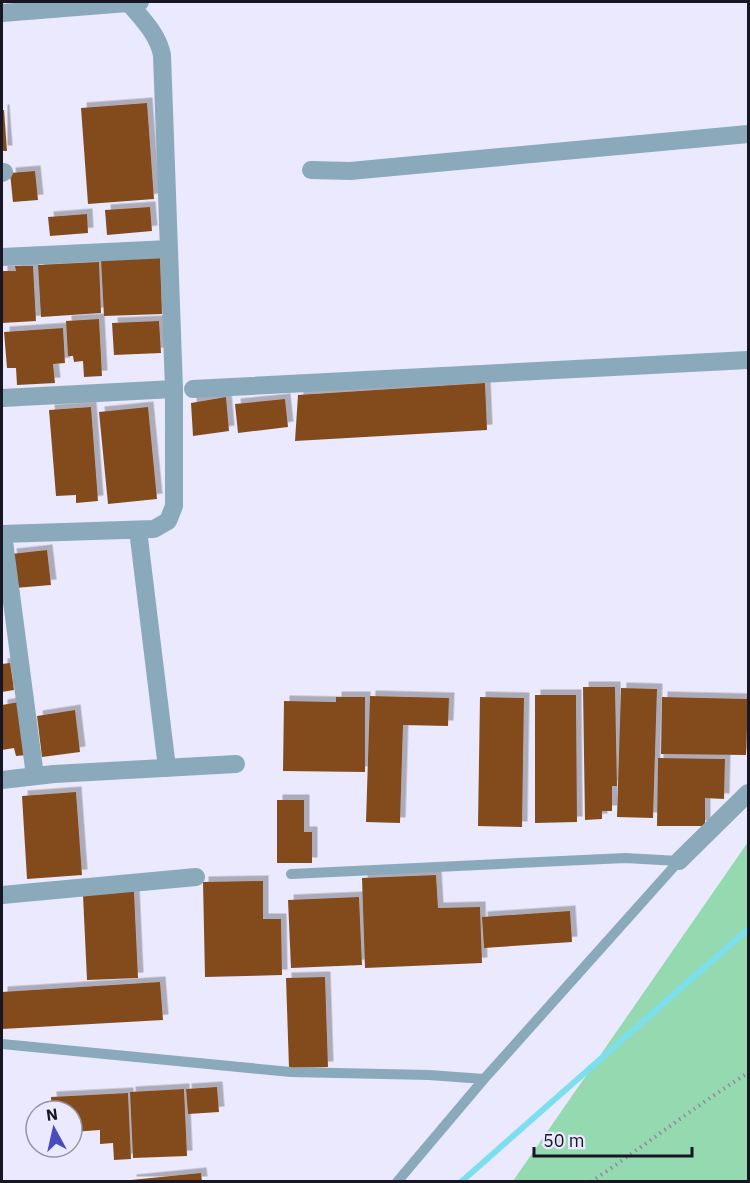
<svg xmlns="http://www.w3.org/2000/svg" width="750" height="1183" font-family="'IBM Plex Sans',sans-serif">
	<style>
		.green { fill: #95d9b1 }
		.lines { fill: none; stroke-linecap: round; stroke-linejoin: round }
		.stream { stroke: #7bdfee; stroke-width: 6 }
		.building { fill: #834c1b; filter: url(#shadow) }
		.path { stroke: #8f8d9e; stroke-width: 4; stroke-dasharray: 1.5 4.5; stroke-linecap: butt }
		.service { stroke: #8aa9bb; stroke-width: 10 }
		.minor { stroke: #8aa9bb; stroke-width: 18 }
	</style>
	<defs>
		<filter id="shadow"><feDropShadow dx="5.5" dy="-5.5" stdDeviation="0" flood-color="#0004"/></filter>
	</defs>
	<rect width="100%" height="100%" fill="#ebe9fe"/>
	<!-- green -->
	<path class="green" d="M748,842V1181H513Z"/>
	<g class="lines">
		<!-- stream -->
		<path class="stream" d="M461,1182L748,929"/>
	</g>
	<!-- building -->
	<path class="building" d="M147,103L154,199L88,204L81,108Z
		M2,110H4L7,151H2Z
		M35,171L38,200L13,202L10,173Z
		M150,207L152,231L107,235L105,210Z
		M87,214L88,233L50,236L48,217Z
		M160,257L162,314L104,316L101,260Z
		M99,262L101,313L41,317L38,265Z
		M15,266H33L36,321L2,323V271H16Z
		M99,319L102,376L84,377L83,361L74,362L73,356H68L66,321Z
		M159,321L161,353L114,355L112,323Z
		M63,328L65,363L53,364L55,383L17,385L16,368H7L4,332Z
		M485,383L487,430L295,441L298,395Z
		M226,397L229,431L193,436L191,403Z
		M285,399L288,427L238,433L235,404Z
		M91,407L98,501L76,503V495L56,496L49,410Z
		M148,407L157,499L108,504L99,412Z
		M47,550L51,585L15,588L11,554Z
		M10,663L14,690L2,692V664Z
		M583,687H615L617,786H612V811H602V819L585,820Z
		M621,688L657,689L653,818L617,817Z
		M535,695H576L577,822L535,823Z
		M370,696L449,698L448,726L403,725L400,823L366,822Z
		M336,697H365V772L283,771L284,701L336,702Z
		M480,697L524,698L522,827L478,826Z
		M662,697L748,699L746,755L661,754Z
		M19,702L27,755L16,756L14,748L2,750V705Z
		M75,710L80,752L42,757L37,716Z
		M658,758L725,759L724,799L705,798V826H657Z
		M76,792L82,875L27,879L22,796Z
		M277,800H304V832H312V863H277Z
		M436,875L438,908L480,907L482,963L365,968L362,878Z
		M263,881V919H281L282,975L205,977L203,882Z
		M109,891L134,892L138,978L87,980L83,895Z
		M359,897L362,965L291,968L288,900Z
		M570,911L572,942L484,948L482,917Z
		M325,977L328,1067L289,1068L286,978Z
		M160,982L163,1020L2,1029V992Z
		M217,1087L219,1112L188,1114L186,1089Z
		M184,1089L187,1156L133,1158L130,1092Z
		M128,1093L131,1159L114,1160L113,1143L100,1144V1130L72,1132V1111H52L51,1097Z
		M201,1173L202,1182H131V1180Z"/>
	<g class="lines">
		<!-- path -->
		<path class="path" d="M591,1182C644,1146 694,1107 748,1073"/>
		<!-- service -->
		<path class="service" d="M291,874L625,858L679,861
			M2,1044L291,1072L429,1075L484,1079
			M397,1182L484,1079L679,861"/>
		<!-- minor -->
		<path class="minor" d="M2,13L140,2
			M311,170L350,171L748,134
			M2,173L4,172
			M2,257L169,249
			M193,389L748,360
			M2,398L174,389
			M138,530L167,768
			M2,534L154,529L168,521L174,506V389L162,55C158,34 142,19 129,3
			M3,534L35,776
			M2,780L54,774L236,764
			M679,861L748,793
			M2,895L196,877"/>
	</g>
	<!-- border -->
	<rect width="750" height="1183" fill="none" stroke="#181622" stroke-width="6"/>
	<!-- north arrow -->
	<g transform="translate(54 1129) rotate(352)"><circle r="28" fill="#ebe9fe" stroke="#9795a6" stroke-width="1.5"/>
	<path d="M0-4.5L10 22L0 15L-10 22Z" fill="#4a4bc1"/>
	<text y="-9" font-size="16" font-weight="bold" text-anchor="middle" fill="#181622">N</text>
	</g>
	<!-- scale -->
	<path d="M534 1147v9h158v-9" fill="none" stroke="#181622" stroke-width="3"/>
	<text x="543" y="1147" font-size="18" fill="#181622" stroke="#ebe9fe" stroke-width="4.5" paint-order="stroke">50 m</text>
</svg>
